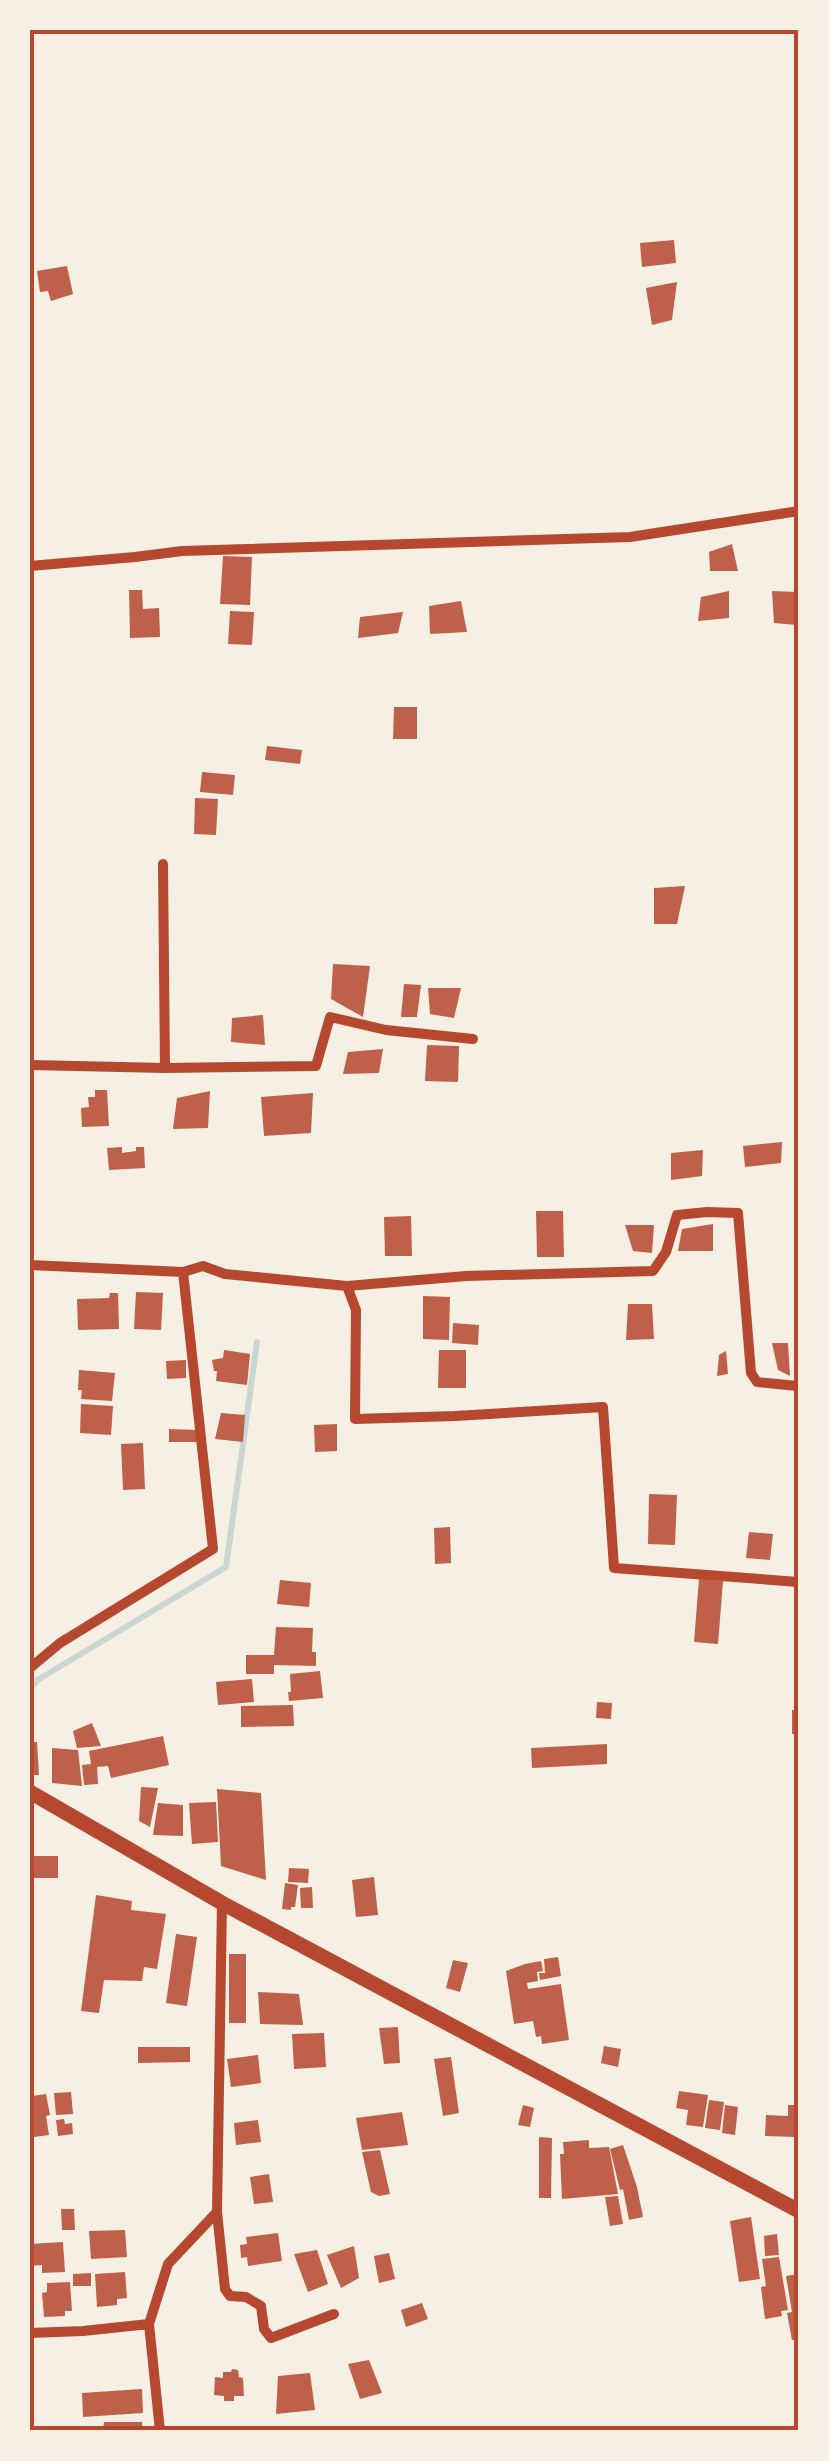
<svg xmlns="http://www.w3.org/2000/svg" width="829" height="2461" font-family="Barlow,sans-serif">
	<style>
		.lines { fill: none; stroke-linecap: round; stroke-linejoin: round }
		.stream { stroke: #c9d6d2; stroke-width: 6 }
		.building { fill: #bf614a }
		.minor { stroke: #b5482f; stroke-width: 10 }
		.primary { stroke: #b5482f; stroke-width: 15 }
		.neatline { fill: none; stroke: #b5482f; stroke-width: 4 }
	</style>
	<rect width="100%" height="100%" fill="#f6efe4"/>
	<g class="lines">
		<!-- stream -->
		<path class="stream" d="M30,1688L39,1679L226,1567L257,1342"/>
	</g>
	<!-- building -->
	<path class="building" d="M674,240L676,263L642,267L640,243Z
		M67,266L73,294L51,301L48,291L40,292L37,271Z
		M677,282L672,320L652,325L646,288Z
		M732,544L738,571H710L709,552Z
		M223,556L252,557L250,605L220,604Z
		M129,590H142L143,609L159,608L160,637L130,638Z
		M729,591V618L698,621L701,597Z
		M772,591L799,592L797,625L774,623Z
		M461,601L467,632L430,634L429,606Z
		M230,611L254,612L252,645L228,644Z
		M403,612L398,633L358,638L360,617Z
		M394,707H417V739H393Z
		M267,746L302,750L300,764L265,760Z
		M202,772L235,775L233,795L200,792Z
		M195,798L218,799L216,835L194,834Z
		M685,886L677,924H654V888Z
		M333,964L370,966L363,1017L331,999Z
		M404,984L421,985L417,1017H401Z
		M428,988H461L454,1018L430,1014Z
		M263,1015L265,1045L231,1042L232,1018Z
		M427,1045L459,1046L458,1082L425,1081Z
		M383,1049L379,1073L343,1074L348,1052Z
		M95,1090H107L109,1126L82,1127L81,1108L89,1107L88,1097H95Z
		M210,1091L208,1128L173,1129L177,1098Z
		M313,1093L311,1133L264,1136L261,1097Z
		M782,1142L781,1163L745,1167L743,1146Z
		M122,1147V1153L136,1151V1147H144L145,1168L109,1170L107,1148Z
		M703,1150L702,1176L671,1180V1153Z
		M536,1211H563L564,1257H537Z
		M411,1216L412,1256H385L384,1217Z
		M713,1224V1251H678L682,1229Z
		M625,1225H654L652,1253L633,1251Z
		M136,1292L163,1293L161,1330L134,1329Z
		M110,1293H118L119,1329L78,1330L77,1299L109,1298Z
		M423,1296L450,1297L449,1340L423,1339Z
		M628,1304H652L654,1339L626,1340Z
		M453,1323L479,1325L478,1345L452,1343Z
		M772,1343H788L790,1376L778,1370Z
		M224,1350L250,1354L247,1385L216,1381L217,1371H214L212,1360L223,1358Z
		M439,1350H466V1388H438Z
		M726,1351L728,1374L717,1376L719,1355Z
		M186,1360V1378L167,1379L166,1361Z
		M79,1370L115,1373L112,1401L81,1399L82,1390H78Z
		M81,1404L113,1406L111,1435L80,1433Z
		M221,1413L245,1415L243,1442L215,1439Z
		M337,1424V1451L315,1452L314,1425Z
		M169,1429L198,1430L197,1442H169Z
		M143,1443L145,1489L123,1490L121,1444Z
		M649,1494L677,1495L675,1545L648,1544Z
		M450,1527L451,1563L435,1564L434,1528Z
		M749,1532L773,1534L770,1560L746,1558Z
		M699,1579L723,1581L718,1644L694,1642Z
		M280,1580L311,1583L309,1607L277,1604Z
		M276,1627L313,1628L312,1652H316V1666L274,1665V1674H246V1655H274Z
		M320,1671L323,1698L289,1701L288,1692H291L290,1674Z
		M252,1679L254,1702L218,1705L216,1682Z
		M597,1702L612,1703L611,1719L596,1718Z
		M293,1705L294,1726L241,1727V1706Z
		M792,1710H799V1734H792Z
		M92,1723L101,1746L77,1748L73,1731Z
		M163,1736L169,1765L111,1778L108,1766L97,1767L98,1784L84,1785L82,1765L91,1764L89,1751Z
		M30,1742H37L39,1775H30Z
		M607,1744V1764L532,1768L531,1748Z
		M52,1748L78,1750L82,1786L52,1783Z
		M141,1787L158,1788L150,1827L139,1821Z
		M217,1789L261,1793L266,1880L221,1866Z
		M216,1802L218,1842L192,1844L189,1803Z
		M158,1803L183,1805V1836L153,1835Z
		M30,1856H58V1878H30Z
		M289,1868L309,1869L308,1883L288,1882Z
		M374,1877L378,1915L356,1917L352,1880Z
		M285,1883L298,1885L295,1907H291V1910L282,1909Z
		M312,1887L313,1908H301L300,1888Z
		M96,1895L132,1901L131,1910L166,1914L157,1969L144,1967L142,1981L104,1980L99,2013L81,2011Z
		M176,1934L197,1937L187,2006L166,2003Z
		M229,1954H246V2023H229Z
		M558,1957L561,1976L540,1980L539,1973H545L544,1959Z
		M453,1960L468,1963L460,1992L446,1988Z
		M541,1961L543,1971L537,1972L538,1981L527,1983L528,1989L561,1984L569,2040L542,2044L541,2036L536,2037L533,2021L514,2024L506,1971L525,1964Z
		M258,1992L299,1994L303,2025L260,2024Z
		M398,2027L400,2063L384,2064L379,2028Z
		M324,2033L326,2067L294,2069L292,2034Z
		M604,2046L621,2049L618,2067L601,2063Z
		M138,2047H190V2062L138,2063Z
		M258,2055L261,2083L231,2087L227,2059Z
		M451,2057L459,2113L443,2116L434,2059Z
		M679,2091L708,2095L703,2127L686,2125L688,2110L676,2108Z
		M71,2092L73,2114L56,2115L54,2093Z
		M46,2094L50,2115L46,2116L49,2135L34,2137L32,2129H30V2100H33L32,2096Z
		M709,2100L724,2102L720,2130L705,2128Z
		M523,2105L534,2108L530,2127L518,2125Z
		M725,2105L738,2107L735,2135L722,2133Z
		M788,2105H797L796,2137L765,2136L766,2115L788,2116Z
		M402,2112L408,2145L362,2150L356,2118Z
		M64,2119L65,2124L72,2123L73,2134L58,2136L56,2120Z
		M258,2120L261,2142L236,2145L234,2123Z
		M539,2137L552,2138L551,2198H539Z
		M589,2140V2148L609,2147L618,2194L562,2199L560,2154H564L563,2142Z
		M623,2145L637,2187L643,2217L629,2220L623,2189L620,2190L610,2149Z
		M380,2150L390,2194L379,2196L371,2192L362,2152Z
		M269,2174L273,2202L254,2204L250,2177Z
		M618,2196L623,2224L610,2226L605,2197Z
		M61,2209H74L75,2230H62Z
		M751,2217L760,2279L739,2282L730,2221Z
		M125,2230L127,2257L91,2259L89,2231Z
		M278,2233L282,2261L248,2266L247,2257L241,2258L240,2245L247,2244L246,2237Z
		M777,2234L779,2255L765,2256L764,2236Z
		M63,2242L65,2272L42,2273V2265L30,2266V2244Z
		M354,2246L359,2278L341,2288L327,2255Z
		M317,2250L328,2284L308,2292L294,2254Z
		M389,2253L395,2279L379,2283L374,2256Z
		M779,2257L788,2310L781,2311L782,2316L765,2319L761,2287L766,2286L762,2259Z
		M125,2272L127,2298L117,2299V2305L97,2307L95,2274Z
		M91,2273V2286H73V2274Z
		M799,2274V2339L792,2340L787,2313L792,2312L786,2276Z
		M70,2282L72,2311H65V2316L44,2317L42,2293L47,2292V2283Z
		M422,2303L428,2319L406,2327L401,2310Z
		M369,2360L382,2393L360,2399L348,2364Z
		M232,2369L238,2370L239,2377L243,2378L244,2396H234V2401H224V2396L214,2395L215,2377L223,2378V2372H231Z
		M310,2373L315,2410L276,2414L278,2376Z
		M142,2389L143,2413L83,2417L82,2393Z
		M104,2422H142V2431H103Z"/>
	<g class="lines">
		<!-- minor -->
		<path class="minor" d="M30,566L135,557L182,551L630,537L799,511
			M163,864L165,1068
			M30,1065L165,1068L316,1066L330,1017L386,1030L473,1039
			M30,1265L183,1272L213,1549L60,1643L30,1668
			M183,1272L203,1266L225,1274L347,1286L466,1276L653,1271L666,1252L677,1215L707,1212L738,1213L751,1373L757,1382L797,1386L799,1382
			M347,1286L356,1310L355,1419L455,1416L603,1407L614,1568L799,1582
			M217,2212L225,2289L230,2296L246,2297L261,2306L264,2329L271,2338L334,2314
			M30,2333L83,2331L149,2324
			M160,2431L149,2324L168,2264L217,2212L222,1903"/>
		<!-- primary -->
		<path class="primary" d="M30,1792L222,1903L799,2211"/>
	</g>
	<!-- border -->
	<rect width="829" height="2461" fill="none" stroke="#f6efe4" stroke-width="65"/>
	<rect x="32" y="32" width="764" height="2396" class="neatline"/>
</svg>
